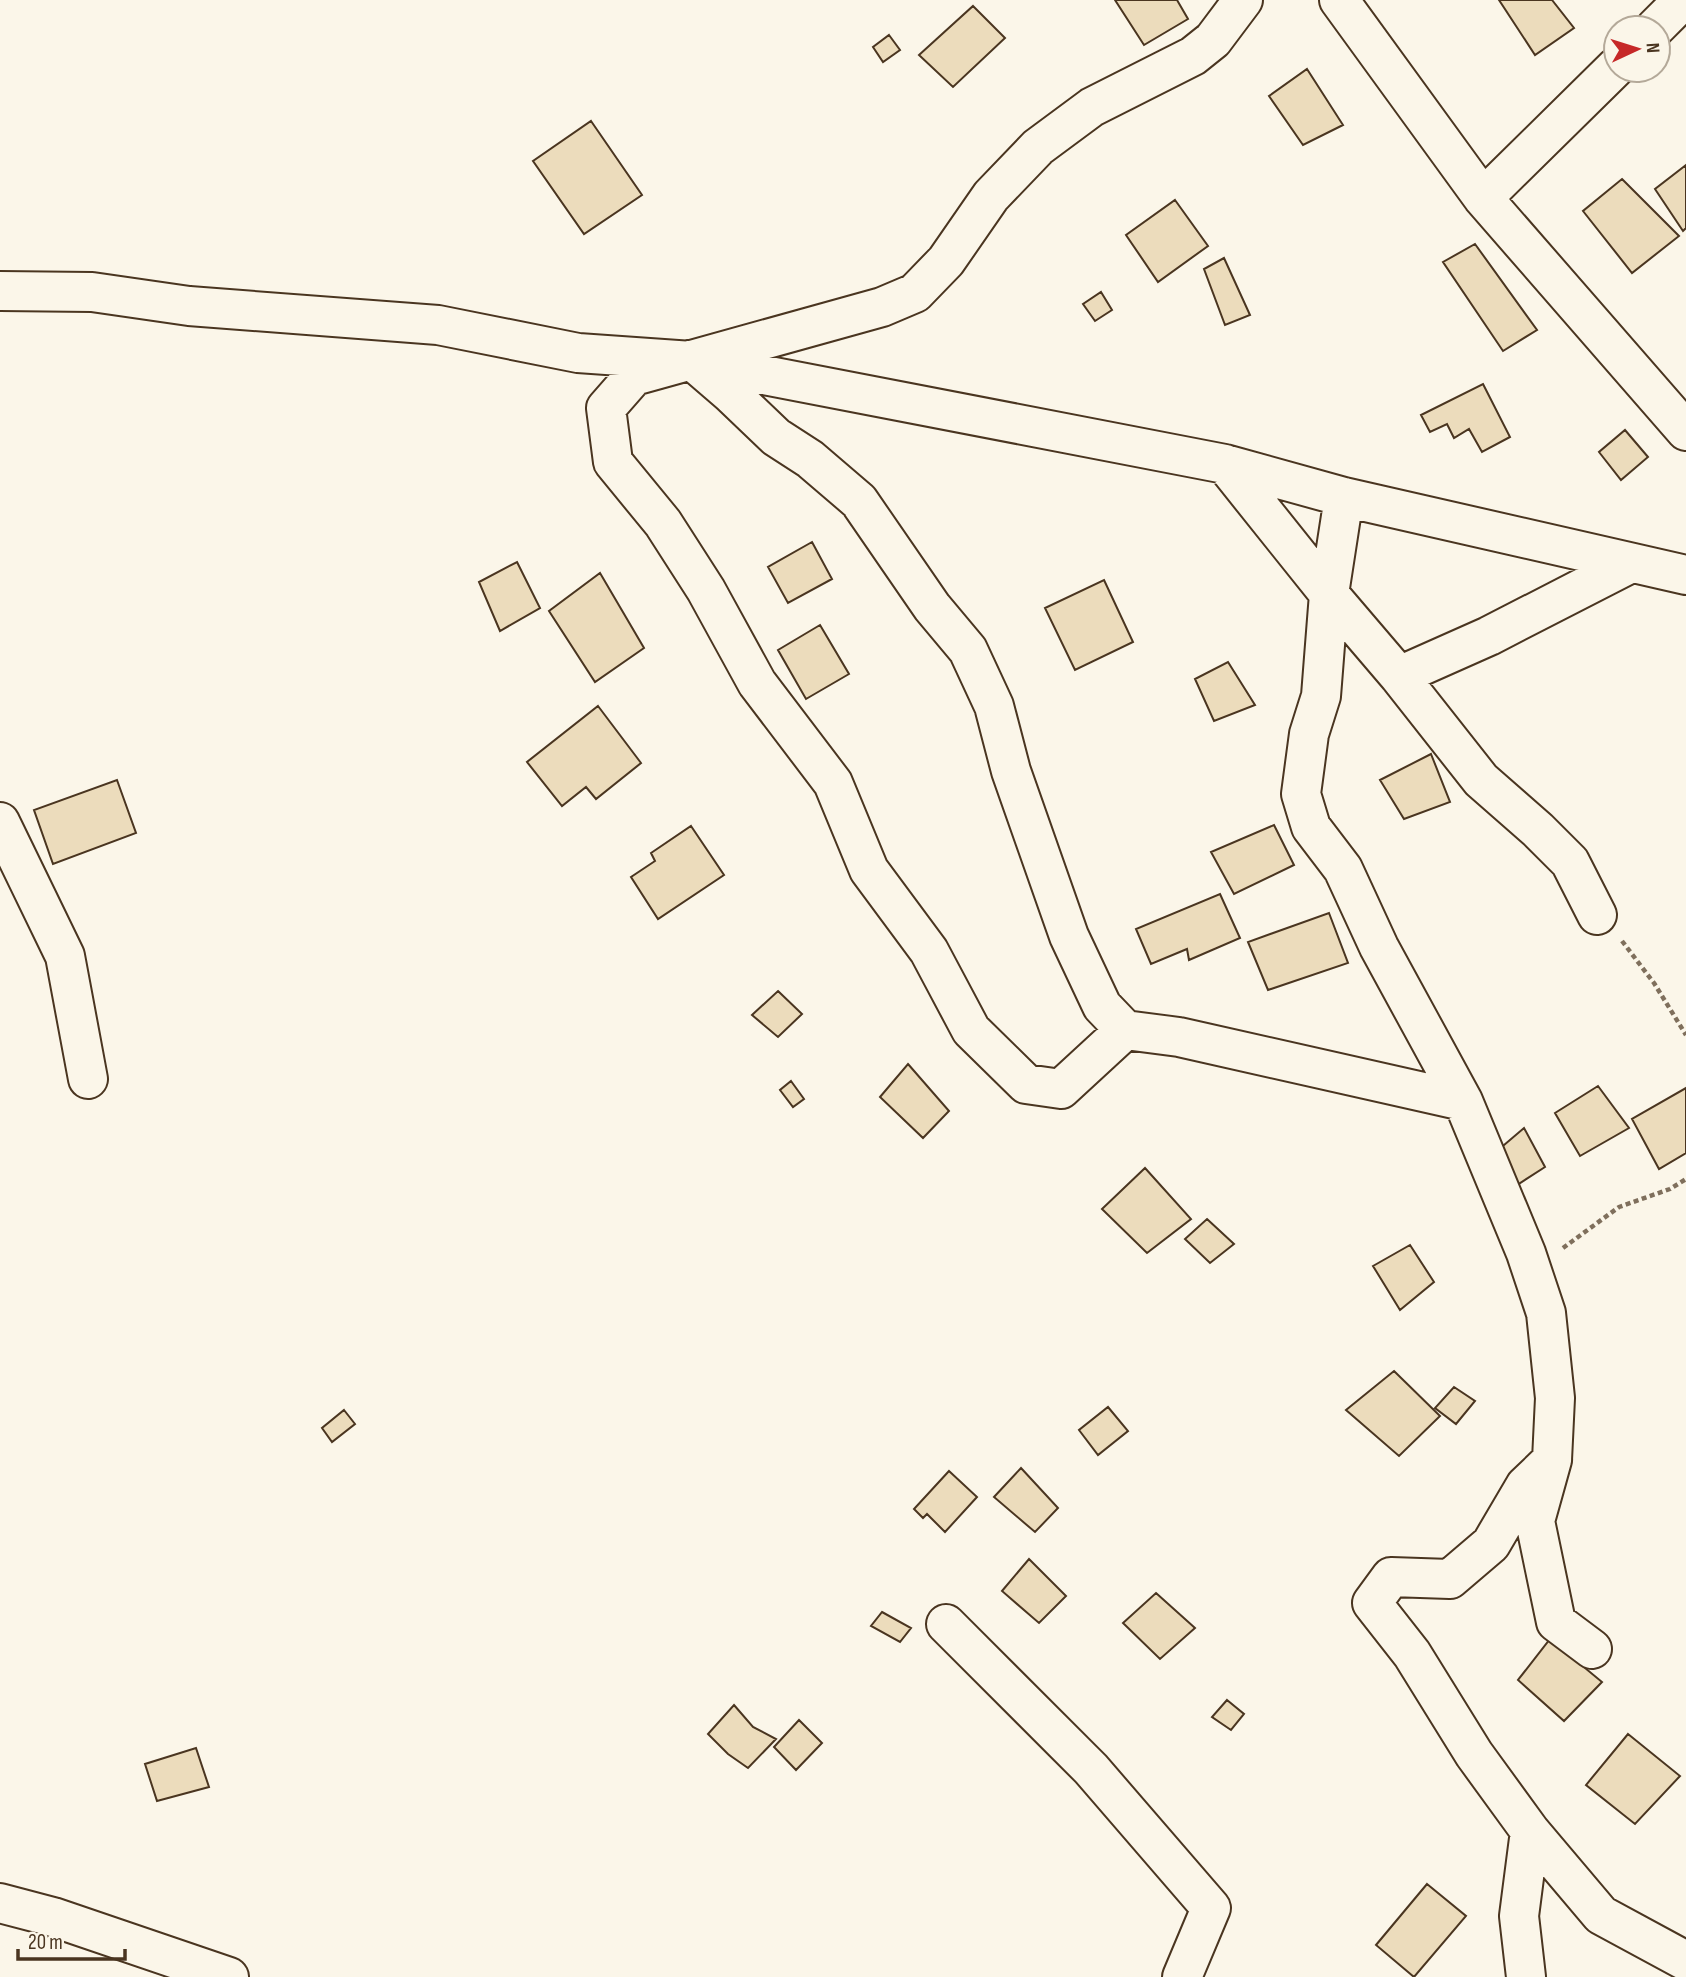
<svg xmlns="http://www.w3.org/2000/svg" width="1686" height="1977" font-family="'Sofia Sans Condensed',sans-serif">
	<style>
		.building { fill: #ecdcbc; stroke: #4a3520; stroke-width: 2 }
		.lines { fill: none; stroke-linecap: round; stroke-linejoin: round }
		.minor-casing { stroke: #4a3520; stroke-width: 42 }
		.path { stroke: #7f6f5c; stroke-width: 4.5; stroke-dasharray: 5 3.5; stroke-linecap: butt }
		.minor { stroke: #fbf6e9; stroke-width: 38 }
	</style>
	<rect width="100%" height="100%" fill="#fbf6e9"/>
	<!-- building -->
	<path class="building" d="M1115,0H1177L1188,19L1144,45Z
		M1499,0H1552L1574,28L1535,55Z
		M973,6L1005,38L953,87L919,55Z
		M889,35L900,50L883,62L873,47Z
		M1307,69L1343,125L1303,145L1269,96Z
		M591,121L642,195L584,234L533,161Z
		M1686,165V228L1683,231L1655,189Z
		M1622,179L1679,236L1632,273L1583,211Z
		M1175,200L1208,246L1158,282L1126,235Z
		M1475,244L1537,330L1503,351L1443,262Z
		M1224,258L1250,315L1225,325L1204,269Z
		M1101,292L1112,310L1095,321L1083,304Z
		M1483,384L1510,437L1482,452L1469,429L1454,438L1447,424L1430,432L1421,415Z
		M1625,430L1648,457L1621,480L1599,452Z
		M812,542L832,579L788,603L768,567Z
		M517,562L540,608L500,631L479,582Z
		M600,573L644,648L595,682L549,611Z
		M1104,580L1133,642L1075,670L1045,608Z
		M820,625L849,674L806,699L778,650Z
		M1228,662L1255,705L1214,721L1195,679Z
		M598,706L641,763L596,799L586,787L562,806L527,762Z
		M1431,754L1450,802L1404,819L1380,780Z
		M117,780L136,833L53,864L34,810Z
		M1274,825L1294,865L1234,894L1211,852Z
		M691,826L724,875L658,919L631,877L655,861L651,853Z
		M1220,894L1240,938L1189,960L1187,949L1151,964L1136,929Z
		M1329,913L1348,963L1268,990L1248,942Z
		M778,991L802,1014L778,1037L752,1015Z
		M908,1064L949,1111L923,1138L880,1097Z
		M791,1081L804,1099L793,1107L780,1090Z
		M1598,1086L1629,1128L1580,1156L1555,1113Z
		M1686,1088V1153L1659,1169L1632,1119Z
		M1524,1128L1545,1167L1514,1187L1497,1151Z
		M1145,1168L1191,1219L1147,1253L1102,1209Z
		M1207,1219L1234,1244L1210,1263L1185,1239Z
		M1410,1245L1434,1282L1400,1310L1373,1266Z
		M1394,1371L1440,1416L1399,1456L1346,1410Z
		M1454,1387L1475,1401L1456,1424L1435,1408Z
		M1108,1407L1128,1431L1098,1455L1079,1430Z
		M344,1410L355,1424L332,1442L322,1428Z
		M1021,1468L1058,1508L1035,1532L994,1497Z
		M949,1471L977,1497L945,1532L927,1514L923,1518L914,1509Z
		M1029,1559L1066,1596L1039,1623L1002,1591Z
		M1156,1593L1195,1628L1160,1659L1123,1623Z
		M882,1612L911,1628L900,1642L871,1626Z
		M1550,1639L1602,1682L1564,1721L1518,1680Z
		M1227,1700L1244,1714L1231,1730L1212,1717Z
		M734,1705L753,1727L776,1739L748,1768L728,1754L708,1734Z
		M799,1720L822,1743L796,1770L774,1747Z
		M1628,1734L1680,1776L1635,1824L1586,1785Z
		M196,1748L209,1787L157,1801L145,1764Z
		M1427,1884L1466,1916L1414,1977L1376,1945Z"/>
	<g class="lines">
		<!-- minor casing -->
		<g class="minor-casing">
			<path id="minor" d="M1339,0L1483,198L1686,431
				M1655,28L1683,0
				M1483,198L1616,67
				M0,291L92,292L189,306L438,325L578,353L692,361L1225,464L1344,497L1686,575
				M694,362L730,393L776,437L810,459L859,501L932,607L968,650L994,706L1011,771L1069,936L1102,1006L1125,1030L1179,1037L1463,1101
				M1225,464L1329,594L1321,696L1309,734L1301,794L1311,827L1343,869L1379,947L1463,1101L1526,1253L1546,1313L1555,1398L1552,1460
				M1344,497L1329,594L1399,676L1489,636L1631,563
				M1399,676L1481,780L1538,830L1570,862L1597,915
				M0,822L65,956L88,1079
				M1125,1030L1061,1089L1026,1084L971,1030L929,951L869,870L833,783L757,683L706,590L663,523L613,462L606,408L634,376L882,307L915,293L946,261L991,196L1038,147L1092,107L1193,56L1213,40L1243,0
				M946,1624L1091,1769L1211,1908L1182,1977
				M1530,1831L1474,1754L1412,1654L1372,1603L1391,1577L1450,1579L1491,1544L1525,1486L1552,1460L1535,1521L1556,1622L1592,1649
				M0,1903L53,1917L229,1977
				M1526,1977L1519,1916L1530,1831L1601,1915L1686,1961"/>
		</g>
		<!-- path -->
		<path class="path" d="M1622,941L1654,983L1686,1035
			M1563,1248L1619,1207L1670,1189L1686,1179"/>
		<!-- minor -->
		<use href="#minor" class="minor"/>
	</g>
	<!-- north arrow -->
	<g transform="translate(1637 49) rotate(86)"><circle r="33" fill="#fbf6e9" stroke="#b4a999" stroke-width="2"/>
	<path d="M0-5L12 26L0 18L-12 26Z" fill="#c62828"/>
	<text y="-10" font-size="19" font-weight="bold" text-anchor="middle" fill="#4a3520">N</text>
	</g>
	<!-- scale -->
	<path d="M18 1949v10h107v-10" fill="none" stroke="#4a3520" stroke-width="3.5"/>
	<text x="28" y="1949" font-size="21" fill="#4a3520" stroke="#fbf6e9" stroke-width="5" paint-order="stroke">20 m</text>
</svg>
